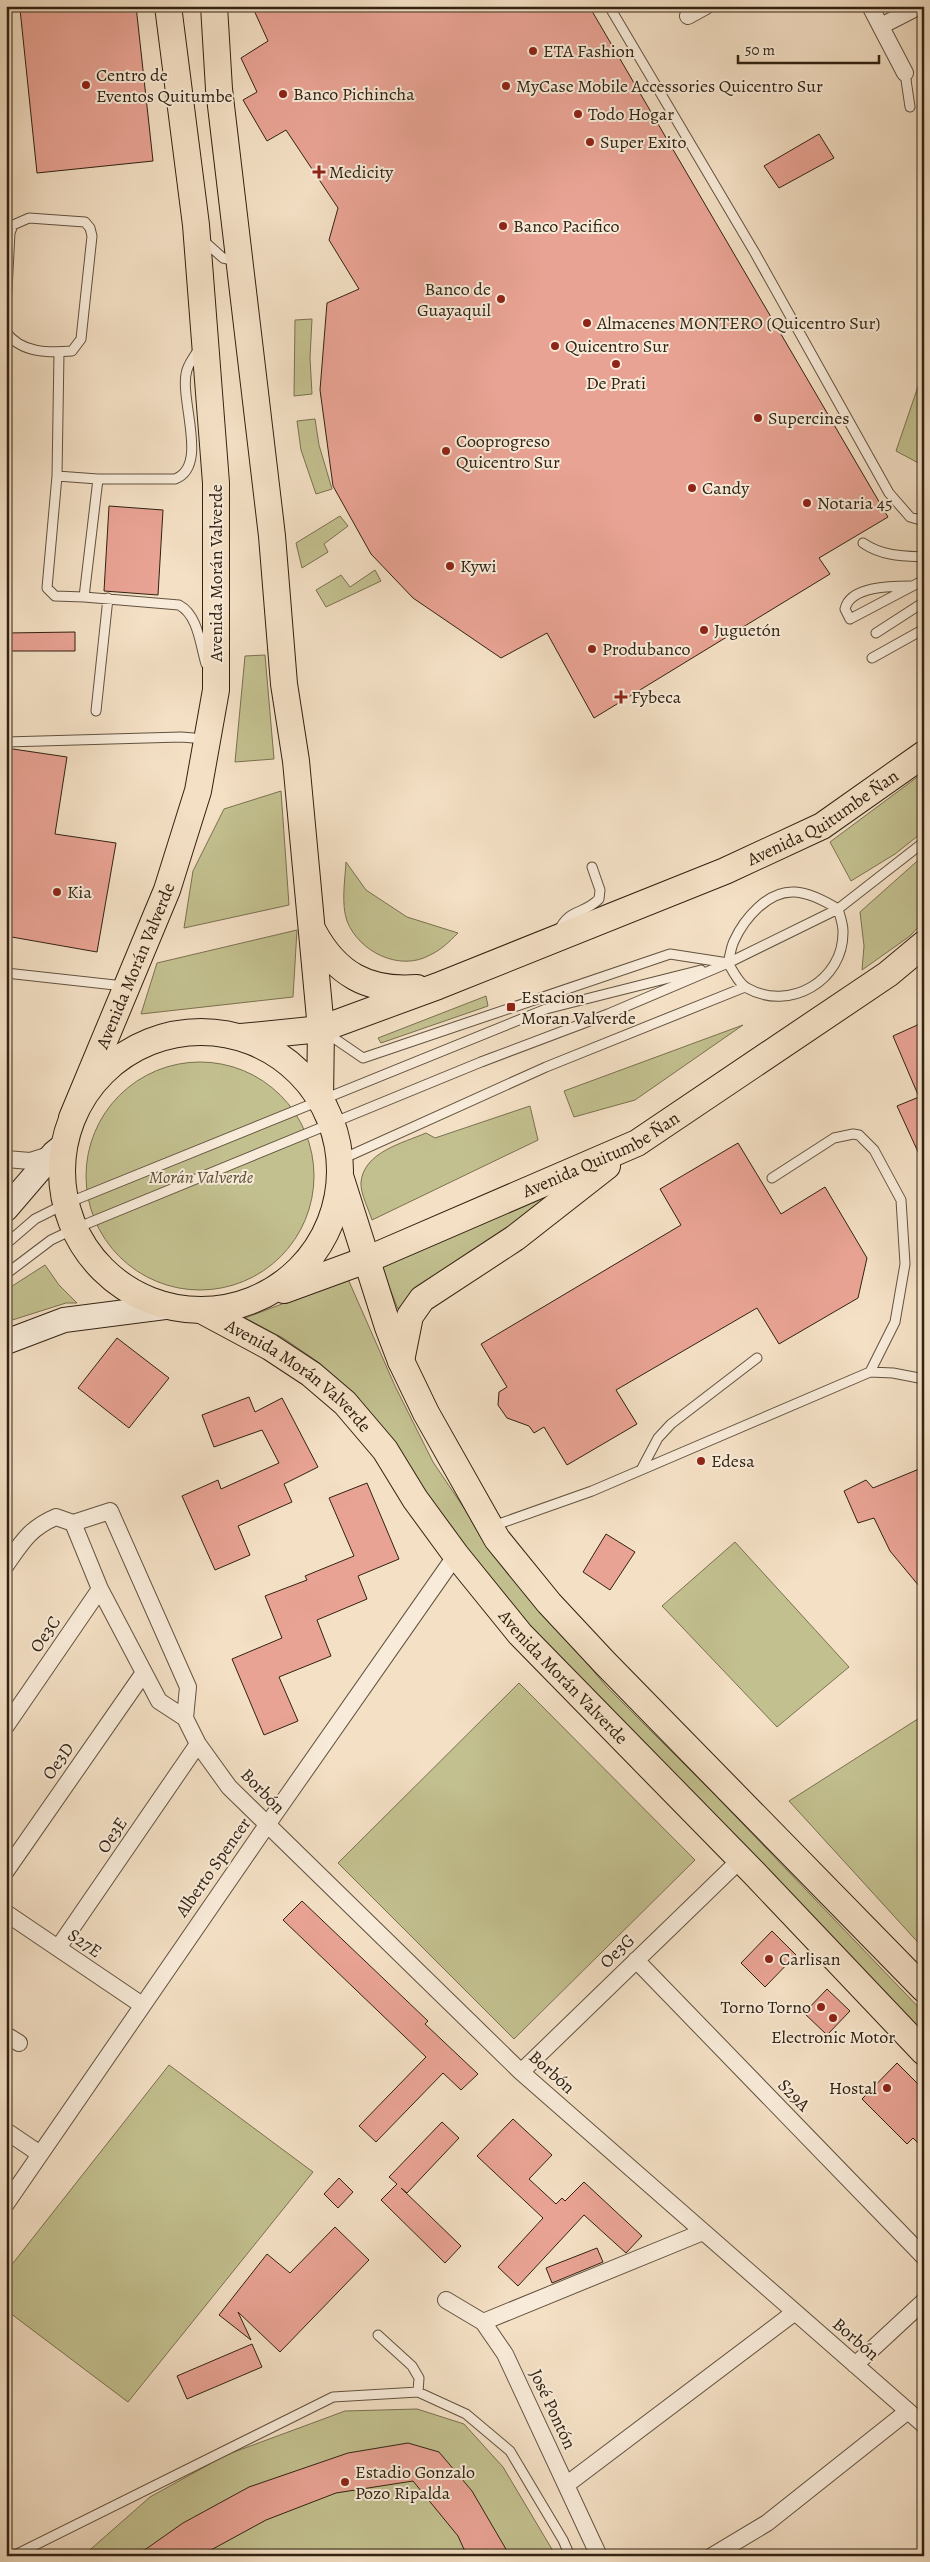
<svg xmlns="http://www.w3.org/2000/svg" width="930" height="2562" font-family="Alegreya,serif">
	<style>
		.green { fill: #c3c08f; stroke: #7a7150 }
		.building { fill: #e9a394; stroke: #312212 }
		.lines { fill: none; stroke-linecap: round; stroke-linejoin: round }
		.service-casing { stroke: #62523f; stroke-width: 11 }
		.minor-casing { stroke: #62523f; stroke-width: 18 }
		.secondary-casing { stroke: #312212; stroke-width: 26 }
		.primary-casing { stroke: #312212; stroke-width: 28 }
		.service { stroke: #f8ebd9; stroke-width: 9 }
		.minor { stroke: #f8ebd9; stroke-width: 16 }
		.secondary { stroke: #f8ebd9; stroke-width: 24 }
		.primary { stroke: #f4e0c5; stroke-width: 26 }
		.poi-dot { fill: #8f2418; stroke: #f8ebd9; stroke-width: 2 }
		.labels { text-anchor: middle; dominant-baseline: central; stroke-width: 4; stroke-linejoin: round; paint-order: stroke }
		.poi-label { font-size: 18px; fill: #312212; stroke: #f8ebd9; text-anchor: start }
		.street-label { font-size: 18px; fill: #312212; stroke: #f8ebd9 }
		.park-label { font-size: 18px; font-style: italic; fill: #5d5138; stroke: #f8ebd9 }
	</style>
	<rect width="100%" height="100%" fill="#f4e0c5"/>
	<filter id="stains"><feTurbulence type="fractalNoise" baseFrequency=".004" numOctaves="4"/><feColorMatrix values="0 0 0 0 .2 0 0 0 0 .09 0 0 0 0 .02 0 0 0 .5 -.17"/></filter>
	<radialGradient id="worn" r=".72"><stop offset=".6" stop-color="#630" stop-opacity="0"/><stop offset="1" stop-color="#630" stop-opacity=".3"/></radialGradient>
	<!-- green -->
	<path class="green" d="M312,319L310,358L312,394L294,396L295,320Z
		M924,369V466L896,451Z
		M315,419L319,445L332,489L316,494L301,450L297,421Z
		M340,516L348,526L324,544L328,552L302,568L296,543Z
		M375,570L381,581L326,607L316,590L341,575L350,587Z
		M265,655L274,759L235,762L245,656Z
		M924,772V831L895,854L851,881L830,842Z
		M281,791L289,905L184,928L193,871L224,809Z
		M924,855V921L910,936L862,970L864,946L860,912Z
		M346,862L366,890L407,917L458,933C449,942 441,950 430,955C400,972 359,952 347,921C341,904 345,880 346,862Z
		M297,930L293,997L141,1014L157,963Z
		M486,996L488,1006L381,1043L378,1038Z
		M743,1025L635,1100L574,1117L564,1091Z
		M86 1176a114 114 0 1 1 228 0a114 114 0 1 1-228 0Z
		M530,1106L538,1140L372,1220C369,1210 360,1193 361,1182C364,1152 403,1143 426,1133L435,1138Z
		M573,1181L398,1309L381,1266Z
		M45,1265L59,1285L77,1303H66L6,1322V1290Z
		M348,1279L395,1386L433,1462L493,1551L606,1686L717,1797L924,2013V2036L615,1723L496,1589L357,1396L318,1362L283,1338L245,1318Z
		M735,1542L849,1667L777,1727L662,1606Z
		M519,1683L695,1860L514,2039L338,1863Z
		M924,1715V1949L789,1801Z
		M169,2065L313,2172L128,2402L6,2310V2272Z
		M417,2409L464,2424L503,2467L556,2556H83L150,2497L226,2455L345,2411Z"/>
	<!-- building -->
	<path class="building" d="M50,6H136L153,161L37,173L20,9Z
		M252,6H589L888,517L819,558L830,574L594,718L547,633L501,658L413,598L371,554L333,486L320,390L327,303L359,289L329,240L338,208L286,130L267,141L243,100L257,92L241,58L268,41Z
		M819,134L834,158L779,188L764,166Z
		M109,506L163,510L158,595L104,591Z
		M75,632V651H6V633Z
		M6,748L67,757L55,834L116,843L97,952L6,936Z
		M924,1022V1165L897,1106L919,1097L893,1036Z
		M738,1143L781,1214L825,1187L867,1258L858,1298L779,1344L757,1308L616,1390L637,1424L567,1465L544,1427L534,1433L529,1426L507,1418L498,1405L499,1392L507,1387L481,1344L681,1225L660,1189Z
		M117,1338L169,1378L129,1428L78,1388Z
		M249,1397L255,1412L282,1398L318,1467L284,1484L292,1502L238,1526L250,1555L215,1570L182,1496L218,1480L221,1489L279,1463L262,1430L214,1447L202,1415Z
		M924,1467V1592L890,1551L874,1518L858,1523L844,1491L866,1480L873,1488Z
		M367,1483L399,1559L358,1576L367,1599L317,1620L331,1656L279,1677L298,1721L264,1735L232,1659L282,1638L265,1596L307,1580L305,1576L354,1556L329,1498Z
		M606,1534L635,1552L610,1590L583,1572Z
		M302,1901L428,2021L425,2024L478,2074L461,2090L443,2073L376,2142L359,2126L426,2057L283,1920Z
		M772,1931L796,1955L765,1987L741,1963Z
		M827,1989L850,2011L827,2035L804,2013Z
		M897,2063L924,2090V2149L913,2138L907,2144L862,2099Z
		M513,2119L552,2155L529,2179L556,2204L562,2198L565,2201L584,2182L642,2236L626,2253L584,2215L518,2286L498,2267L543,2218L477,2156Z
		M442,2122L459,2138L407,2193L401,2188L461,2246L445,2263L381,2200L397,2184L389,2177Z
		M339,2178L353,2192L338,2208L324,2194Z
		M335,2227L369,2260L280,2352L238,2312L251,2340L219,2315L267,2254L290,2273Z
		M597,2248L603,2262L552,2283L546,2268Z
		M252,2344L262,2367L187,2399L177,2376Z
		M408,2443L439,2452L472,2491L510,2556H467L458,2536L413,2481L336,2493L266,2520L200,2556H136L183,2523L249,2487L348,2453Z"/>
	<g class="lines">
		<!-- service casing -->
		<g class="service-casing">
			<path id="service" d="M609,6L755,253L889,493L910,517L924,521
				M905,73L910,107
				M204,241L223,258L237,261
				M6,309L10,233L13,225L29,218L85,222L90,228L92,236L81,339L72,351C48,353 21,353 6,332
				M199,349C195,355 189,363 187,370C178,398 210,466 175,479H98L84,597L179,605C198,615 200,644 206,664
				M57,476L59,352
				M863,543C882,556 902,556 924,557
				M910,586C892,586 850,586 845,609L850,619L924,580
				M84,597L55,596L47,588L57,476L98,479
				M876,633L924,602
				M872,658L924,629
				M96,711L108,598
				M6,742L181,737L206,739
				M558,932C570,907 582,916 599,899L600,890L592,867
				M6,973L124,986
				M325,1032L363,1058L670,954L728,963C733,971 739,984 747,988C789,1012 844,981 843,931C843,924 840,916 838,909C825,901 810,893 795,892C768,890 744,919 734,941C731,947 730,956 728,963
				M340,1160L546,1067L745,987
				M772,1178L834,1138L853,1134L859,1135L874,1150L901,1200L905,1264L895,1322L870,1372
				M6,1244L35,1219L65,1204L546,1009L701,970
				M6,1274L51,1240L74,1229L481,1062L608,1014L728,963L838,909L924,842
				M641,1470L658,1438L671,1424L757,1358
				M493,1526L592,1491L870,1372L893,1373L924,1379
				M378,2335L412,2366L419,2378L418,2392
				M13,2556L333,2397L418,2392L466,2414L510,2451L563,2540L570,2556"/>
		</g>
		<!-- minor casing -->
		<g class="minor-casing">
			<path id="minor" d="M870,6L905,73
				M688,16L706,6
				M881,26L920,6
				M6,1159L30,1161L52,1154
				M73,1523L100,1589L159,1701L185,1718L198,1744L229,1787L521,2072L924,2425
				M73,1523L110,1511L188,1687L185,1718
				M6,1565C22,1542 30,1528 56,1517L73,1523
				M6,1726L100,1589
				M6,1871L143,1674
				M6,1913L142,2005
				M58,1948L198,1744
				M636,1960L924,2257
				M6,2035L19,2043
				M521,2072L740,1860
				M6,2131L40,2154
				M6,2204L267,1825L456,1555
				M446,2300L483,2322L505,2354L599,2556
				M483,2322L703,2232
				M855,2365L924,2301
				M566,2485L795,2312
				M712,2556L767,2523L908,2411"/>
		</g>
		<!-- secondary casing -->
		<g class="secondary-casing">
			<path id="secondary" d="M6,1209L54,1153L64,1145
				M6,1342L64,1320L165,1307"/>
		</g>
		<!-- primary casing -->
		<g class="primary-casing">
			<g id="primary">
				<path d="M214,6L219,89L272,536L284,684L296,761L321,1029L320,1100"/>
				<path d="M313,931C336,974 368,992 417,988"/>
				<circle cx="201" cy="1171" r="139"/>
				<path id="s1" d="M241,1037L321,1029L438,986L725,871L822,826L924,754"/>
				<path id="s2" d="M72,1118L167,890L198,791L216,690V483L196,225L168,6"/>
				<path d="M341,1179L388,1327L401,1361L426,1413L497,1539L549,1603L605,1663L924,1989"/>
				<path id="s3" d="M284,1290L366,1260L637,1143L888,974L924,944"/>
				<path id="s4" d="M203,1311L270,1347L311,1374L345,1403L385,1450L415,1499L456,1555L520,1634L754,1873L924,2052"/>
				<path d="M401,1361L410,1316L422,1299L515,1238L607,1166"/>
			</g>
		</g>
		<!-- service -->
		<use href="#service" class="service"/>
		<!-- minor -->
		<use href="#minor" class="minor"/>
		<!-- secondary -->
		<use href="#secondary" class="secondary"/>
		<!-- primary -->
		<use href="#primary" class="primary"/>
	</g>
	<!-- markers -->
	<g class="poi-dot">
		<circle cx="533" cy="51" r="5"/>
		<circle cx="86" cy="85" r="5"/>
		<circle cx="506" cy="86" r="5"/>
		<circle cx="283" cy="94" r="5"/>
		<circle cx="578" cy="114" r="5"/>
		<circle cx="590" cy="142" r="5"/>
		<path d="M316.5 164.5h5v5h5v5h-5v5h-5v-5h-5v-5h5z"/>
		<circle cx="503" cy="226" r="5"/>
		<circle cx="501" cy="299" r="5"/>
		<circle cx="587" cy="323" r="5"/>
		<circle cx="555" cy="346" r="5"/>
		<circle cx="616" cy="364" r="5"/>
		<circle cx="758" cy="418" r="5"/>
		<circle cx="446" cy="451" r="5"/>
		<circle cx="692" cy="488" r="5"/>
		<circle cx="807" cy="503" r="5"/>
		<circle cx="450" cy="566" r="5"/>
		<circle cx="704" cy="630" r="5"/>
		<circle cx="592" cy="649" r="5"/>
		<path d="M618.5 689.5h5v5h5v5h-5v5h-5v-5h-5v-5h5z"/>
		<circle cx="57" cy="892" r="5"/>
		<rect x="506" y="1002" width="10" height="10" rx="2.5"/>
		<circle cx="701" cy="1461" r="5"/>
		<circle cx="769" cy="1959" r="5"/>
		<circle cx="821" cy="2007" r="5"/>
		<circle cx="833" cy="2018" r="5"/>
		<circle cx="887" cy="2088" r="5"/>
		<circle cx="345" cy="2482" r="5"/>
	</g>
	<g class="labels">
		<!-- poi labels -->
		<g class="poi-label">
			<text x="543" y="51">ETA Fashion</text>
			<text x="96" y="75">Centro de<tspan x="96" dy="21">Eventos Quitumbe</tspan></text>
			<text x="516" y="86">MyCase Mobile Accessories Quicentro Sur</text>
			<text x="293" y="94">Banco Pichincha</text>
			<text x="588" y="114">Todo Hogar</text>
			<text x="600" y="142">Super Exito</text>
			<text x="329" y="172">Medicity</text>
			<text x="513" y="226">Banco Pacifico</text>
			<text x="491" y="289" text-anchor="end">Banco de<tspan x="491" dy="21">Guayaquil</tspan></text>
			<text x="597" y="323">Almacenes MONTERO (Quicentro Sur)</text>
			<text x="565" y="346">Quicentro Sur</text>
			<text x="616" y="383" text-anchor="middle">De Prati</text>
			<text x="768" y="418">Supercines</text>
			<text x="456" y="441">Cooprogreso<tspan x="456" dy="21">Quicentro Sur</tspan></text>
			<text x="702" y="488">Candy</text>
			<text x="817" y="503">Notaria 45</text>
			<text x="460" y="566">Kywi</text>
			<text x="714" y="630">Juguetón</text>
			<text x="602" y="649">Produbanco</text>
			<text x="631" y="697">Fybeca</text>
			<text x="67" y="892">Kia</text>
			<text x="521" y="997">Estacion<tspan x="521" dy="21">Moran Valverde</tspan></text>
			<text x="711" y="1461">Edesa</text>
			<text x="779" y="1959">Carlisan</text>
			<text x="811" y="2007" text-anchor="end">Torno Torno</text>
			<text x="833" y="2037" text-anchor="middle">Electronic Motor</text>
			<text x="877" y="2088" text-anchor="end">Hostal</text>
			<text x="355" y="2472">Estadio Gonzalo<tspan x="355" dy="21">Pozo Ripalda</tspan></text>
		</g>
		<!-- street labels -->
		<g class="street-label">
			<text transform="translate(216 573) rotate(-90)">Avenida Morán Valverde</text>
			<text stroke="none"><textPath href="#s1" startOffset="626">Avenida Quitumbe Ñan</textPath></text>
			<text stroke="none"><textPath href="#s2" startOffset="165">Avenida Morán Valverde</textPath></text>
			<text stroke="none"><textPath href="#s3" startOffset="345">Avenida Quitumbe Ñan</textPath></text>
			<text stroke="none"><textPath href="#s4" startOffset="116">Avenida Morán Valverde</textPath></text>
			<text transform="translate(45 1634) rotate(-56)">Oe3C</text>
			<text stroke="none"><textPath href="#s4" startOffset="521">Avenida Morán Valverde</textPath></text>
			<text transform="translate(58 1761) rotate(-55)">Oe3D</text>
			<text transform="translate(263 1791) rotate(46)">Borbón</text>
			<text transform="translate(112 1835) rotate(-56)">Oe3E</text>
			<text transform="translate(213 1867) rotate(-55)">Alberto Spencer</text>
			<text transform="translate(85 1943) rotate(34)">S27E</text>
			<text transform="translate(617 1951) rotate(-44)">Oe3G</text>
			<text transform="translate(552 2072) rotate(42)">Borbón</text>
			<text transform="translate(794 2095) rotate(46)">S29A</text>
			<text transform="translate(856 2339) rotate(41)">Borbón</text>
			<text transform="translate(553 2409) rotate(65)">José Pontón</text>
		</g>
		<!-- park labels -->
		<g class="park-label">
			<text x="201" y="1177">Morán Valverde</text>
		</g>
	</g>
	<!-- margin -->
	<rect width="930" height="2562" fill="none" stroke="#f4e0c5" stroke-width="25"/>
	<rect x="8" y="8" width="915" height="2547" fill="none" stroke="#312212" stroke-width="2.5"/>
	<rect x="12" y="12" width="905" height="2537" fill="none" stroke="#312212"/>
	<!-- scale -->
	<path d="M738 55v8h141v-8" fill="none" stroke="#312212" stroke-width="2.5"/>
	<text x="745" y="55" font-size="15" fill="#312212" stroke="#f8ebd9" stroke-width="4" paint-order="stroke">50 m</text>
	<rect width="100%" height="100%" filter="url(#stains)"/>
	<rect width="100%" height="100%" fill="url(#worn)"/>
</svg>
